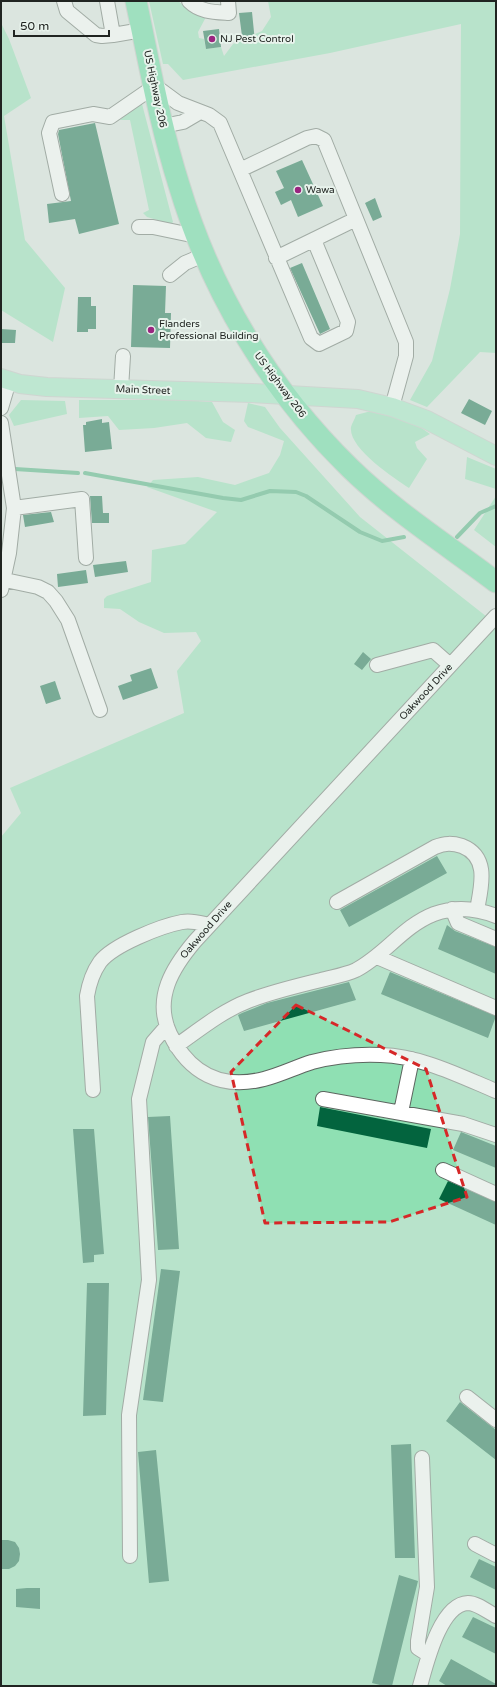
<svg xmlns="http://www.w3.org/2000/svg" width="497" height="1687" font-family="'Varela Round',sans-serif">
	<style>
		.green { fill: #8fe0b3 }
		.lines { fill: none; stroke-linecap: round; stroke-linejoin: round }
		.stream { stroke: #3eaa76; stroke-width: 4 }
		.building { fill: #03643e }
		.minor-casing { stroke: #5d6660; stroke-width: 16 }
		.major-casing { stroke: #c1c2c1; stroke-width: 20 }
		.highway-casing { stroke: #c1c2c1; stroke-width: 23 }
		.minor { stroke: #fff; stroke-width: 14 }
		.major { stroke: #9be9c2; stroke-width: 18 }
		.highway { stroke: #58da9a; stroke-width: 21 }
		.marked { fill: none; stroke: #d62828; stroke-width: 3; stroke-dasharray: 8 5; stroke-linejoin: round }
		.poi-dot { fill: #9a2580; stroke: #e8f3ec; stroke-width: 1.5 }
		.labels { text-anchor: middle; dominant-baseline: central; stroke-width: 4; stroke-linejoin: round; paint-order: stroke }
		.poi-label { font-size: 10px; fill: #202421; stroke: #e8f3ec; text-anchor: start }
		.street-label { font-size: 10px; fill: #202421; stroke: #e8f3ec }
	</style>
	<rect width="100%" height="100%" fill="#dbe5df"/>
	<!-- green -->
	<path class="green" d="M149,1H178L188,9L206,17L198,32L199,38L204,39L206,49L221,47L224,56L233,44L262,31L271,17L268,1H496V353L480,352L427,407L410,400L432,361L450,289L460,234L461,24L330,53L183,80L168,64H163Z
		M1,23L9,39L31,98L4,116L25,240L65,288L53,342L1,310Z
		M140,103L142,104L173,222L171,224L147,217L143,213L149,210L130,120H120Z
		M21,400L65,401L67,414L14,426L9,415Z
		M79,400H184L212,402L223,422L235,430L231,442L206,438L187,423L154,428L119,430L108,416L79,418Z
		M248,403L265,407L280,428L360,517L496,624V1686H1V837L21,813L10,788L184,713L177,671L201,641L196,632L164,633L139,622L120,609L104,608V599L107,596L151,582L152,550L185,544L217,512L147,487L153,480L198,477L235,485L269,473L280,455L284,441L248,427L244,421Z
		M375,410L409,419L430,434L415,442L417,448L427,459L409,488C394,478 348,448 351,427C352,423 355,419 356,415Z
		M467,457L496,469V489L465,479Z
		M496,496V547L474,530Z"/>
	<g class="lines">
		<!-- stream -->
		<path class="stream" d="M15,469L78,473
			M85,473L223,498L241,500L270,491L296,492L306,496L360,532L382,541L404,537
			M457,537L480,513L496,506"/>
	</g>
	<!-- building -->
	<path class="building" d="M252,12L255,42L243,44L239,13Z
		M219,29L221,47L206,49L203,31Z
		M95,123L119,224L79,234L75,219L49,223L47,204L71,201L58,134L59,130Z
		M302,160L323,206L298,217L291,200L281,205L275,192L284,188L276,171Z
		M375,198L382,217L373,221L365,203Z
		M302,263L330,329L320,334L290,268Z
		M133,285L166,286L165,313H171L170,348L131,347Z
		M78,297H91V306H96V329H88V332H77Z
		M1,329L16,330L15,343H1Z
		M469,399L492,411L485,425L461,413Z
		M102,419V423L109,422L112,449L85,452L83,425H86V422Z
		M90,496H102L103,513H109V523H92Z
		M51,512L54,522L25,527L23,515Z
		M126,561L128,572L95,577L93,565Z
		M86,570L88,583L58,587L57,574Z
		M363,652L371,659L362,670L354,664Z
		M151,668L158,688L123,700L118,686L132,681L130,675Z
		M55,681L61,699L46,704L40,686Z
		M437,856L447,873L349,927L340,910Z
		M447,925L455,931L496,947V974L438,949Z
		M390,972L496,1016L488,1038L381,994Z
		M349,982L356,1000L244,1031L238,1015L242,1013L267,1003Z
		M320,1107L431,1129L427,1148L317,1126Z
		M170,1116L179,1249L158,1250L148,1117Z
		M73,1129H94L104,1254L94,1255V1262L83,1263Z
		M461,1132L496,1146V1168L453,1150Z
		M448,1181L496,1202V1225L439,1199Z
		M161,1269L180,1271L163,1402L143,1400Z
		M87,1283H109L106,1415L83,1416Z
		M460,1402L496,1430V1460L446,1421Z
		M411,1444L415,1558H395L391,1445Z
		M156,1450L169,1581L149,1583L138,1452Z
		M1,1540H8L15,1542L19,1548L20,1554L19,1561L15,1566L9,1569H1Z
		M479,1559L496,1567V1590L470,1577Z
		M399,1575L418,1581L392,1686H384L372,1683Z
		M27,1588H40V1609L16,1607V1589Z
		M473,1617L496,1628V1654L462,1637Z
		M451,1659L496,1684V1686H447L439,1681Z"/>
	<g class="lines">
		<!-- minor casing -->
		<g class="minor-casing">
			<path id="minor" d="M64,1L67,11L96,35L102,36L113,35
				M107,1L113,35L142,30
				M189,1C200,12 214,12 229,13L228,1
				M163,126L183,122L200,112
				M240,170L307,138L316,136L324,140L406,342V356L392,407
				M62,194L49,133L53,122L93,114L110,117L155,86L178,103L209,115L220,123L311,338L319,344L346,331L348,322L314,240
				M139,227H153L196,236
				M276,258L356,219
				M170,275L185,263L204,255
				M121,389L123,356
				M1,408L9,381
				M1,423L14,508L9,553L1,590
				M14,508L82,499L86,558
				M5,580L38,587L48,592L56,601L68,620L100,710
				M496,616L195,941C173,967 153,998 170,1034C189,1073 221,1090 264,1079C280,1075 296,1067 312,1062C335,1056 358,1054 381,1055C421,1056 460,1076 496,1091
				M377,665L433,650L450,665
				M337,902L435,847C445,843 452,843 462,846C490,857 481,887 477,910
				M452,909L458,923L496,939
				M377,957L496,1008
				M176,1046C199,1030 222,1011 248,1001C271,992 296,986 321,980C332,977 345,975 356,970C385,955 403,926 434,914C455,906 476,908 496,916
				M93,1090L87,996C89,984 93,972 100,962C113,945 161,926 182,922C192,920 200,923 209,925
				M323,1099L463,1124L496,1135
				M401,1112L412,1059
				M443,1170L496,1194
				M467,1397L496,1420
				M422,1458L427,1587L418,1641V1648L429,1655
				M475,1544L496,1555
				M130,1556L129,1415L149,1280L139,1099L153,1042L167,1026
				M420,1686C426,1665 440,1604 468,1603C477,1603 488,1612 496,1616"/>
		</g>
		<!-- major casing -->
		<g class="major-casing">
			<path id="major" d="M1,378L20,384L47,387L252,393L358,399L392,407L427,420L496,456"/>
		</g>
		<!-- highway casing -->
		<g class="highway-casing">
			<path id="highway" d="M136,1C149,62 160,125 179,185C211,292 270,390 350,468C394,511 447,545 496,582"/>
		</g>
		<!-- minor -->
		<use href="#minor" class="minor"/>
		<!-- major -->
		<use href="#major" class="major"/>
		<!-- highway -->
		<use href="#highway" class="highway"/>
	</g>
	<!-- marked area -->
	<path d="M0 0H497V1687H0ZM296,1005L426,1069L467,1197L389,1222L265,1223L231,1072Z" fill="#dbe5df" fill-opacity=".55" fill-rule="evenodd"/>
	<path class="marked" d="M296,1005L426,1069L467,1197L389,1222L265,1223L231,1072Z"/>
	<!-- markers -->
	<g class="poi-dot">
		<circle cx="212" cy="39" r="4"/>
		<circle cx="298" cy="190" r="4"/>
		<circle cx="151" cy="330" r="4"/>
	</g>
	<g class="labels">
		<!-- poi labels -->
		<g class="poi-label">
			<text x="220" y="39">NJ Pest Control</text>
			<text x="306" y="190">Wawa</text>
			<text x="159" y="324">Flanders<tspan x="159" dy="12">Professional Building</tspan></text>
		</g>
		<!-- street labels -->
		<g class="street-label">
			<text transform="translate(155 89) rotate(78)">US Highway 206</text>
			<text transform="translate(280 385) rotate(53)">US Highway 206</text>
			<text transform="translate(143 390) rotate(2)">Main Street</text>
			<text transform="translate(426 692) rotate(-47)">Oakwood Drive</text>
			<text transform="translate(206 930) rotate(-49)">Oakwood Drive</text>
		</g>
	</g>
	<!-- border -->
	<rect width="497" height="1687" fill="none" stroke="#202421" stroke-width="4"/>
	<!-- scale -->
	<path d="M14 30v6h95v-6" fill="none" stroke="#202421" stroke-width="2"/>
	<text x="20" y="30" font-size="12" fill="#202421" stroke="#e8f3ec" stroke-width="3" paint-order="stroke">50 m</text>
</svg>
